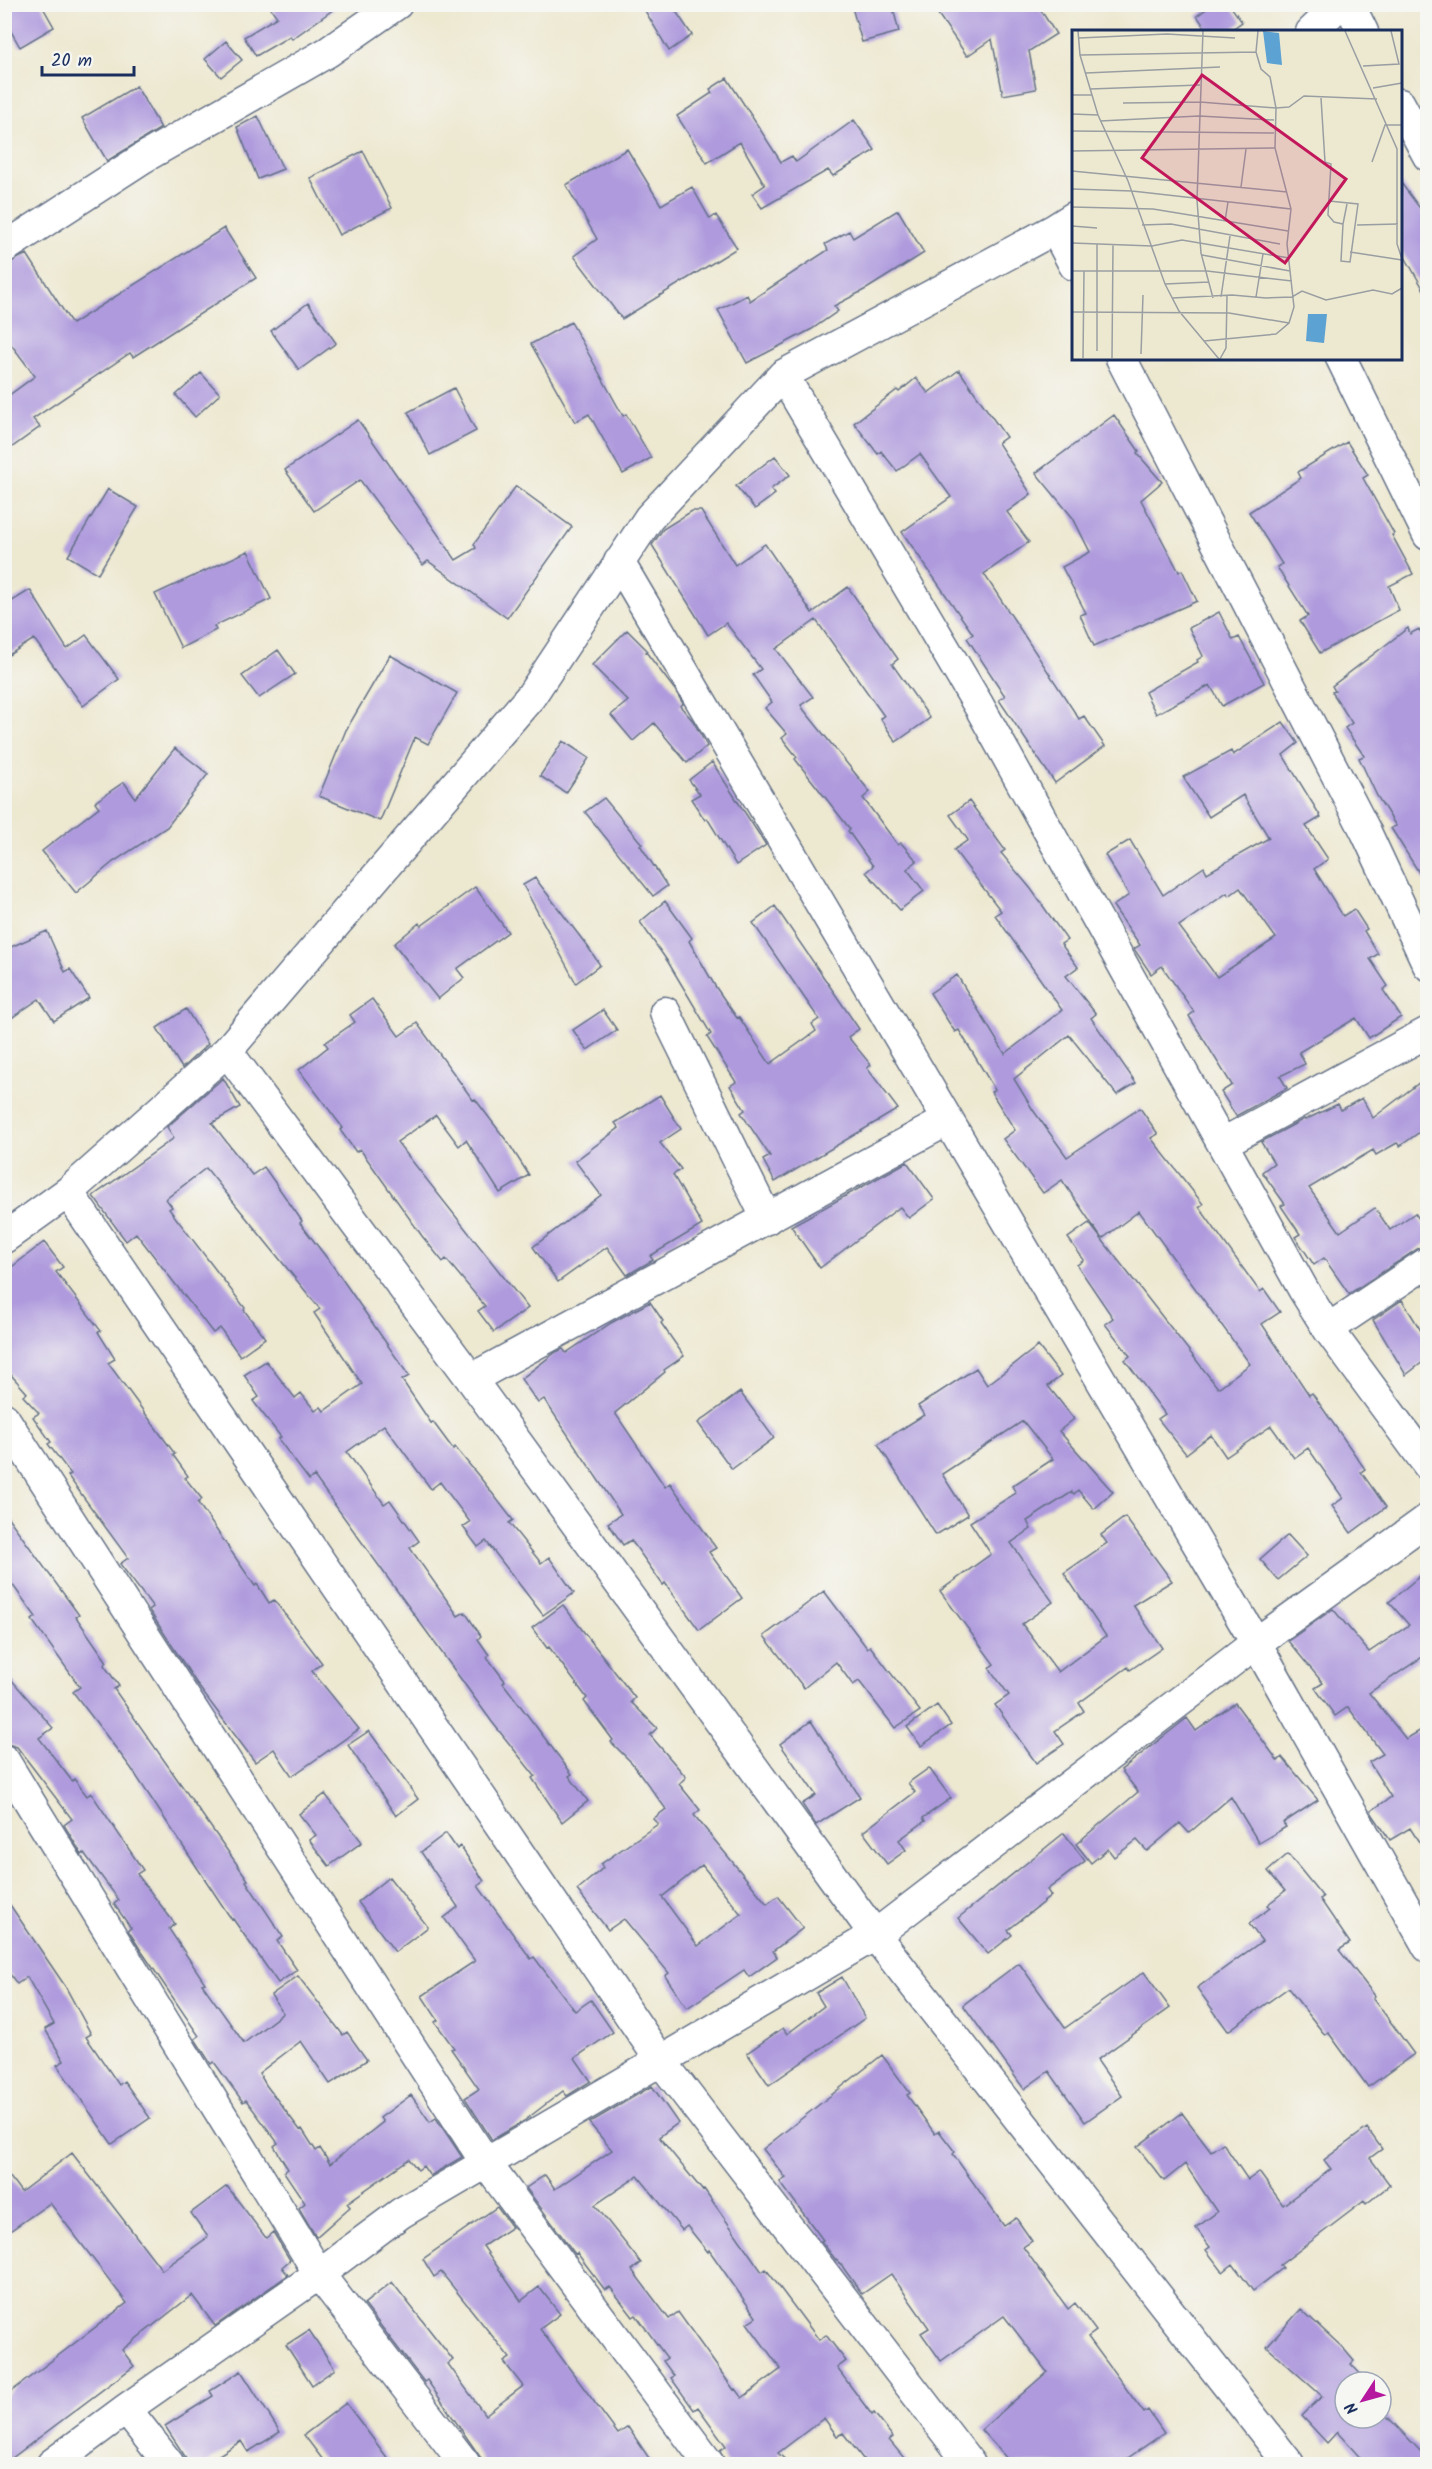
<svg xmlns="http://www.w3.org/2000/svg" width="1432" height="2469" font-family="Kalam,sans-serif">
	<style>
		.building { fill: #ae9add; fill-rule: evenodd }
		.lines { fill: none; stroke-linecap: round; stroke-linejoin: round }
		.street-casing { stroke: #647086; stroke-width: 33 }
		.street { stroke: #fff; stroke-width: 30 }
		.inset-road { fill: none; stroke: #999ea2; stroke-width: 1.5 }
		.view { fill: #c2185b; fill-opacity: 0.15; stroke: #c2185b; stroke-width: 3 }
		.inset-edge { fill: none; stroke: #1b2f5e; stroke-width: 3 }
	</style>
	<rect width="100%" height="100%" fill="#f6f6f2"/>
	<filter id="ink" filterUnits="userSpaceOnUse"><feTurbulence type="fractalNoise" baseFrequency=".0167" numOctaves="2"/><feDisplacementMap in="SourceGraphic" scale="12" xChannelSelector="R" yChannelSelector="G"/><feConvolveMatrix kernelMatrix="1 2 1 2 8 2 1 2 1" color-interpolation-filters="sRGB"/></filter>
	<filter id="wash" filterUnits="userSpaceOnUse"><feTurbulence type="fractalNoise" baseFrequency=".008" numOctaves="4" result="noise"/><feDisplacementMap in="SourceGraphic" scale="24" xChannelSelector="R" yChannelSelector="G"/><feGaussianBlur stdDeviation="1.35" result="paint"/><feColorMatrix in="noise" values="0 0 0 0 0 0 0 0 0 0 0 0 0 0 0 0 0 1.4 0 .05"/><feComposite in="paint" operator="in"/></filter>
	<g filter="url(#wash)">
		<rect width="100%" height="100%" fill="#ede8d0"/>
		<g id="blocks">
			<!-- building -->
			<path class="building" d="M4,4H41L54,27L20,47L4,19Z
				M268,4H341L292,39L290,36L256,56L244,37L277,17Z
				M641,4H671L692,35L669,51Z
				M851,4H892L899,32L862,42Z
				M931,4H1037L1056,34L1029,51L1036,89L1003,95L992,39L967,56Z
				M1213,4H1229L1242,22L1228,32H1208L1197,16Z
				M226,41L242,60L221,77L205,59Z
				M727,78L781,162L792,156L796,162L854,120L875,150L833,176L828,170L762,208L752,194L765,185L740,142L707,163L677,116L712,93L710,89Z
				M136,86L161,128L107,161L82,118Z
				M258,116L283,169L258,179L237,127Z
				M627,149L661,205L692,187L710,219L716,215L737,248L622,319L574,256L597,239L566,185Z
				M363,151L392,208L339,235L310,178Z
				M1401,183L1428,219V297L1401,250Z
				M898,210L924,253L868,288L834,306L838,311L812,329L747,363L718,310L747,295L750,301L828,250L825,244L849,231L853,238Z
				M224,228L256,278L133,357L130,353L33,419L40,427L4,453V399L35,376L4,335V265L27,254L72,324Z
				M308,303L336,343L299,370L271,331Z
				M571,322L623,416L626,414L651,458L623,474L589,414L575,422L531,344Z
				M959,370L1006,437L998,443L1031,494L1007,512L1029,542L984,574L1079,719L1084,716L1105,746L1055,783L999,700L1005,696L967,638L973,634L902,532L951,497L920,454L897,471L881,451L878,454L854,423L897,390L899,392L916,378L928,393Z
				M201,373L220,394L195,417L176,395Z
				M454,388L476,431L430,455L408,412Z
				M1114,415L1139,451L1137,453L1162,482L1141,500L1179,572L1182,570L1197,601L1094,646L1080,615L1086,613L1062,567L1090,552L1073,518L1036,473Z
				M358,420L456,560L476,548L474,544L516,486L572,527L507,618L428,561L423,565L360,480L314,511L285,470Z
				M1347,442L1368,475L1363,478L1394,534L1392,535L1413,574L1389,586L1399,610L1320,653L1300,621L1308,616L1277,567L1282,564L1249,512L1301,478L1298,472Z
				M775,456L790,475L771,489L775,494L755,509L736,486Z
				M108,489L138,507L98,574L68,556Z
				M692,511H701L735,565L765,544L812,613L848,587L898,659L892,664L930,718L896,742L880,718L884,716L816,620L776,649L813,697L801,705L804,710L870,792L863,798L898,845L901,843L917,861L907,869L924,891L900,910L866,872L873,866L848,831L850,829L795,759L797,757L782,738L787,734L765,708L772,702L753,675L761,669L726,623L708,635L652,545L663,529Z
				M248,551L271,599L214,626L216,630L181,648L155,594Z
				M30,590L67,649L86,635L119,679L83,706L34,639L4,658V606Z
				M1219,612L1233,640L1239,637L1264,683L1222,706L1210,685L1156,714L1145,692L1198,662L1197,660L1203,656L1189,628Z
				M1408,628L1410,634L1419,629L1428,646V887L1391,828L1396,826L1377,796L1359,758L1364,756L1345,728L1352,723L1332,692L1335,691L1332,686Z
				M627,630L648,651L646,652L675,690L683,704L680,706L693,721L707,746L687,763L654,723L633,741L611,715L628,701L592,665Z
				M278,650L295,674L259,698L242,676Z
				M390,655L457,693L428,744L415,737L380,821L319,796L346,730Z
				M1283,722L1298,743L1283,755L1321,817L1306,826L1328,859L1314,869L1343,916L1354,909L1367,929L1364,931L1378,954L1370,959L1388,986L1383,990L1401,1017L1369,1038L1356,1018L1299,1052L1305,1064L1280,1076L1287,1088L1236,1116L1221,1092L1232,1085L1189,1016L1194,1012L1162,966L1151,974L1134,949L1140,945L1113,906L1129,895L1105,855L1130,840L1163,895L1204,867L1207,873L1269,838L1243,795L1209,817L1183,777L1231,751L1233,755ZM1240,888L1276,938L1217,977L1179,926L1227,893L1229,896Z
				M563,741L589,758L566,793L540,776Z
				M175,748L208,774L167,827L113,862L76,893L42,851L99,807L95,802L124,782L135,798Z
				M712,762L766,845L736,865L707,818L705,820L691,799L700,794L689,780Z
				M604,798L642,844L640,845L667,886L653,896L585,812Z
				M969,801L1005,850L1001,853L1031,889L1067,940L1061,944L1078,967L1066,976L1096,1014L1091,1018L1136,1083L1117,1095L1069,1035L1014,1079L1033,1110L1067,1157L1140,1108L1158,1134L1151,1138L1203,1204L1199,1207L1260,1292L1264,1289L1280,1312L1262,1324L1309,1395L1312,1393L1365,1469L1361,1472L1386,1507L1351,1533L1332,1506L1343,1498L1308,1448L1294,1458L1271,1426L1226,1457L1211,1435L1186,1454L1158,1419L1165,1414L1125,1360L1130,1356L1105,1324L1113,1318L1077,1265L1084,1260L1068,1238L1089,1223L1218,1388L1250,1364L1139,1211L1102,1239L1062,1180L1043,1193L1003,1139L1015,1130L991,1092L995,1090L959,1030L955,1032L930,993L957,975L1005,1054L1062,1010L995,915L1001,911L954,850L968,840L950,815Z
				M535,878L588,947L600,965L576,983L523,885Z
				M475,887L508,932L457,969L464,978L438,999L394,944L419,923L421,926Z
				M665,901L692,938L689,941L715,986L737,1018L739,1017L770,1064L816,1031L812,1024L819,1019L753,923L775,906L859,1029L848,1037L871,1065L867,1068L898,1109L775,1182L763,1160L770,1156L741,1113L745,1110L730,1086L736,1082L707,1037L711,1034L668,962L640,922Z
				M47,931L65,972L70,969L89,998L54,1021L39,999L4,1023V950Z
				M372,999L399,1036L417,1023L473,1100L475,1099L509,1144L529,1175L500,1193L466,1140L459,1146L436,1115L397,1142L528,1308L494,1332L478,1311L485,1306L446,1259L443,1262L422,1236L360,1149L356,1152L340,1130L343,1128L299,1070L328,1047L325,1043L355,1022L350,1015Z
				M186,1009L208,1044L182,1068L157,1028Z
				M603,1010L617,1030L587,1050L573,1030Z
				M1428,1076V1126L1400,1146L1397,1143L1376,1155L1373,1150L1309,1188L1340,1232L1375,1208L1390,1230L1415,1213L1428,1232V1242L1349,1294L1324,1258L1314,1265L1295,1237L1300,1234L1281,1206L1285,1204L1262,1172L1274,1163L1261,1142L1304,1119L1305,1120L1338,1104L1341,1110L1362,1098L1373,1118Z
				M223,1078L240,1107L212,1123L252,1175L264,1167L302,1221L300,1223L333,1266L409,1376L402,1380L431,1423L433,1422L453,1449L455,1447L482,1480L513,1520L509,1523L541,1563L549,1557L574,1593L543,1615L486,1541L478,1547L463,1527L470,1522L440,1482L431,1489L384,1425L347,1452L384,1504L390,1500L419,1541L410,1548L458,1616L465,1612L481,1636L478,1639L489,1655L487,1657L505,1681L503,1683L572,1774L569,1776L588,1801L562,1822L532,1778L535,1776L492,1722L314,1476L309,1480L278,1439L281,1437L253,1401L259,1397L244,1375L266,1361L295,1398L301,1393L315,1411L321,1407L324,1411L362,1384L314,1313L320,1309L206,1168L166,1199L172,1207L169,1209L245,1308L244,1310L265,1338L240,1356L220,1328L213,1333L136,1233L126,1241L93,1196L174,1138L167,1127Z
				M660,1095L681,1129L660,1143L681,1169L673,1175L702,1225L650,1256L653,1260L627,1275L607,1247L558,1282L533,1247L601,1195L575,1161L619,1128L615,1123Z
				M907,1162L934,1199L909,1218L900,1207L820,1268L791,1226Z
				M44,1242L63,1267L56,1272L101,1331L98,1332L115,1359L108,1363L175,1454L173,1455L188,1476L185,1478L202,1499L198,1503L255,1586L257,1584L269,1603L274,1600L322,1663L312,1671L359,1729L292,1776L274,1749L255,1762L199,1687L149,1610L153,1607L120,1564L128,1558L68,1476L71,1474L48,1444L51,1442L33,1417L39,1413L23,1396L27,1393L4,1367V1273Z
				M1402,1300L1428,1342V1358L1406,1375L1373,1320Z
				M650,1302L663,1321L661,1323L684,1356L664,1370L665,1372L615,1413L665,1487L670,1483L716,1548L709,1552L742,1598L699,1630L665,1583L663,1585L631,1540L623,1545L608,1523L621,1514L544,1399L538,1403L521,1379L556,1352L563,1349L566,1353L611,1323Z
				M1038,1346L1061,1376L1048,1386L1074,1419L1059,1431L1113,1492L1094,1509L1078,1490L1074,1494L1072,1492L1027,1521L1031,1529L1011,1543L1053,1602L1022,1624L1058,1672L1106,1636L1064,1573L1107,1543L1101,1535L1125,1517L1172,1581L1133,1605L1162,1648L1130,1670L1128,1667L1079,1703L1084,1711L1055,1731L1064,1744L1036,1763L995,1705L1009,1695L989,1668L994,1664L940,1591L991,1554L970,1522L1016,1493L1012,1486L1053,1459L1023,1421L942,1474L968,1515L936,1535L878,1444L924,1415L918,1406L976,1368L987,1385Z
				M740,1392L774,1438L732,1469L698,1423Z
				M4,1512L79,1615L76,1617L107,1662L104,1665L119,1686L114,1689L248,1880L246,1881L283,1937L277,1941L297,1970L278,1983L233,1919L232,1920L131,1768L73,1692L80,1687L32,1620L36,1617L4,1573Z
				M1288,1535L1307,1556L1278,1580L1260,1559Z
				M1428,1569V1653L1369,1693L1406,1739L1428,1726V1856L1410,1828L1390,1840L1373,1815L1371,1811L1391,1797L1369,1762L1383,1754L1348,1707L1335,1716L1315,1688L1323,1683L1288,1641L1333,1609L1369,1652L1409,1625L1389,1602Z
				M824,1591L867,1648L870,1646L920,1711L895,1728L859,1681L853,1685L836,1662L804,1688L764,1636Z
				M563,1605L635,1698L631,1702L657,1728L650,1735L686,1777L679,1784L700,1810L694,1815L767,1904L778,1896L803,1928L773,1951L777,1957L749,1977L744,1970L687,2008L665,1976L669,1973L624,1919L608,1930L577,1890L603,1868L601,1864L658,1824L653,1819L666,1809L632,1763L611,1742L613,1740L584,1701L587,1698L549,1647L547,1648L532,1628ZM702,1865L741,1914L698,1946L662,1897Z
				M4,1671L53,1728L39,1738L72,1781L74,1779L87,1796L91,1793L143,1870L137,1874L175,1924L169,1929L205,1983L202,1984L244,2043L283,2013L271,1995L298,1976L343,2035L347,2032L367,2060L330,2084L301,2041L259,2073L266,2085L300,2130L302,2129L316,2151L320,2148L330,2164L383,2122L380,2118L411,2095L430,2122L436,2118L462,2157L430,2176L423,2166L418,2170L409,2159L347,2203L350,2207L316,2237L299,2208L305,2203L284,2172L288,2169L274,2146L278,2143L246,2100L243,2102L214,2062L211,2064L195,2039L199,2036L140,1949L128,1930L131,1928L114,1904L119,1900L84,1853L82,1855L64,1825L72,1819L17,1747L4,1743Z
				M1235,1703L1278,1761L1282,1757L1318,1800L1283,1823L1286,1827L1259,1843L1231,1797L1189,1833L1180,1823L1147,1851L1137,1840L1114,1857L1108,1849L1091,1863L1076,1844L1138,1792L1121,1770L1187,1718L1196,1731Z
				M937,1705L951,1725L921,1746L907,1727Z
				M811,1721L860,1797L816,1825L802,1804L816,1795L780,1744Z
				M369,1731L418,1799L396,1816L348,1745Z
				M929,1768L951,1798L923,1818L925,1821L899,1840L906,1850L887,1864L863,1832L915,1792L908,1783Z
				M325,1794L362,1842L329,1866L309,1840L316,1835L299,1814Z
				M446,1833L457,1849L460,1846L484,1881L478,1886L531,1959L534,1957L575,2011L591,2000L613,2032L575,2058L591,2081L567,2096L563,2091L524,2121L492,2140L465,2098L479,2089L451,2049L454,2048L435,2022L438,2020L422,1996L475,1961L444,1918L458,1907L421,1852Z
				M1064,1833L1085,1861L1047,1890L1051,1896L1008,1930L1012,1935L988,1954L958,1918Z
				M1288,1854L1323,1897L1320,1899L1350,1943L1339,1950L1375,1996L1373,1998L1414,2054L1368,2087L1328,2032L1325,2035L1288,1988L1228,2031L1197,1988L1262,1941L1249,1924L1270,1908L1267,1905L1285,1891L1268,1871Z
				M389,1877L428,1927L395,1952L358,1902Z
				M4,1896L65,1986L91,2034L86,2037L119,2085L124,2081L150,2118L112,2144L57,2065L64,2061L45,2029L54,2024L27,1977L17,1984L4,1966Z
				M1019,1963L1065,2028L1144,1972L1170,2008L1097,2060L1122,2096L1085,2122L1049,2071L1024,2089L963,2005Z
				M842,1977L865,2018L769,2085L747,2053L783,2028L787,2034L824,2006L816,1993Z
				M882,2055L910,2093L907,2095L935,2134L939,2131L955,2152L953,2154L1004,2226L1016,2218L1032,2241L1023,2247L1068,2309L1075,2303L1096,2331L1088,2337L1144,2413L1148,2410L1164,2433L1119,2464H1012L981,2430L1047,2372L1004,2316L941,2361L921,2333L929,2328L891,2274L862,2294L837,2259L836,2260L821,2241L823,2240L780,2182L786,2178L763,2149Z
				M652,2086L678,2123L659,2137L702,2190L704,2189L762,2272L766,2269L819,2340L826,2335L846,2361L837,2368L872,2415L874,2413L893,2437L889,2440L909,2464H867L843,2433L837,2436L824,2418L778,2453L790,2464H726L720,2450L726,2446L698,2407L694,2410L671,2378L674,2376L663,2361L667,2358L636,2315L633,2317L610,2287L605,2290L577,2253L575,2254L526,2188L545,2175L555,2189L612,2150L589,2123ZM638,2176L682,2230L687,2226L708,2252L709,2250L756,2317L747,2323L781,2369L742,2398L735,2389L734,2390L678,2312L669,2319L632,2270L641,2263L595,2205Z
				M1182,2113L1211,2151L1223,2143L1248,2180L1259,2172L1283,2205L1331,2169L1324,2160L1367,2128L1382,2149L1370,2158L1390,2185L1366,2204L1364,2201L1280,2265L1283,2268L1253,2291L1233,2264L1223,2272L1206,2250L1210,2247L1196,2228L1217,2212L1185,2164L1164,2181L1137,2147Z
				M72,2153L162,2270L208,2237L191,2213L227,2186L266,2238L273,2232L290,2260L282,2267L288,2275L215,2326L192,2295L122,2350L134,2366L4,2464V2397L127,2303L50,2203L4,2235V2169L21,2192Z
				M497,2207L512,2227L483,2246L521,2301L539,2287L560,2314L540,2329L618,2434L628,2427L653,2464H485L427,2380L424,2382L364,2304L392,2282L453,2360L448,2364L485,2415L523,2386L504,2362L510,2358L441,2272L434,2277L423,2259Z
				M1301,2309L1343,2348L1354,2361L1351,2364L1368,2382H1345V2418H1381V2410L1428,2459V2464H1366L1337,2432L1327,2443L1302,2416L1322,2396L1267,2347Z
				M309,2330L335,2369L312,2385L286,2345Z
				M241,2371L280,2432L248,2452L241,2441L205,2464H190L165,2426L213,2396L210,2391Z
				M346,2403L392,2464H326L304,2435Z"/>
		</g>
	</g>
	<g filter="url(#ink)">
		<use href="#blocks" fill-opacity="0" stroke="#647086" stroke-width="1.5"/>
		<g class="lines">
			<!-- street casing -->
			<g class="street-casing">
				<path id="street" d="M1349,4L1363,32
					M1311,32L1340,4
					M1400,104L1428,156
					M1055,229L1074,265
					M4,248L143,158L328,52L397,4
					M1121,358L1366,832L1428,965
					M1341,358L1428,535
					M783,375L979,706L1303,1289L1328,1329L1428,1465
					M619,562L1256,1643L1428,1947
					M665,1012L767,1219
					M227,1051L471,1379L875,1935L1289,2464
					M1223,1143L1428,1032
					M68,1192L661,2061L970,2464
					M4,1238L68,1192L227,1051L531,696L649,518L783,375L1055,229L1074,217
					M1328,1329L1428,1262
					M471,1379L948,1120
					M4,1418L486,2163L709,2464
					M4,1760L319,2274L465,2464
					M126,2409L169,2464
					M52,2464L126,2409L319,2274L401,2213L875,1935L1256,1643L1428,1519"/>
			</g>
			<!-- street -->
			<use href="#street" class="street"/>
		</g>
	</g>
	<!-- overview -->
	<g transform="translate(1072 30)">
		<rect width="330" height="330" fill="#ede8d0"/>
		<path d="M191,1L207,3L210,35L195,33ZM236,284H255L252,313L234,311Z" fill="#5ca2d2"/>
		<path class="inset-road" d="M6,1L8,25L26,85L56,151L93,254L107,281L147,329M131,1L125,170L129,223L141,268M273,1L325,119V214L330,229M7,8L95,4L163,8M8,25L184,22M291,36L327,34L319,1M14,43L148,37M301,58L330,53M18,59L128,55M0,65H20M249,68L253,132L259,134L256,185L262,192L271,194L275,174M51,73L128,72L204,78L217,77L232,66L305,69M0,84L26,85M28,91L127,86L202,90M0,101L202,103M0,121L203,118M300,132L313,95H330M0,141L215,162M169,157L174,119M0,159L60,161L219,179M257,171L286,174L278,232L269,231L271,194M0,177L81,179L216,201M153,191L156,172M70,195L99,194L208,214M285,195L326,194M0,196L25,198M0,213L80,216L110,210L217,228M278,222L330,230M130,225L218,241M0,241H135L220,251M93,254L137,252M149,267L158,206M184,267L191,224M100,268L160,265L194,268L220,267L230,261L254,270L301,260L320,264L330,258M0,282L157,283L217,293M132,311L204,304L217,293L222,277L215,214L219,179L203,118L204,78L198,47L189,39L184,22L186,1M25,321V214M69,324L71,265M11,328L12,241M40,328L41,215M148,329L154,318L155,266"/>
		<path class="view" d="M130,45L274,149L213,233L70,128Z"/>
		<rect width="330" height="330" class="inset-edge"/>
	</g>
	<!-- margin -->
	<rect width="1432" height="2469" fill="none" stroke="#f6f6f2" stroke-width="24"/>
	<!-- north arrow -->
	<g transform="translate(1363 2400) rotate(234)"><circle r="28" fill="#f6f6f2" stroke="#9ea6b7" stroke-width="1.5"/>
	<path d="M0-4.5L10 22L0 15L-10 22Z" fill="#b5179e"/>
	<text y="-9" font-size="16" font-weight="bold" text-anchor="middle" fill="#1b2f5e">N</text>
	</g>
	<!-- scale -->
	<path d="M42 66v9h92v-9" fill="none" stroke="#1b2f5e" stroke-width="3"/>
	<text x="51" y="66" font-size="18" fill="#1b2f5e" stroke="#f6f6f2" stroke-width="4.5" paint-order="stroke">20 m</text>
</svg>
